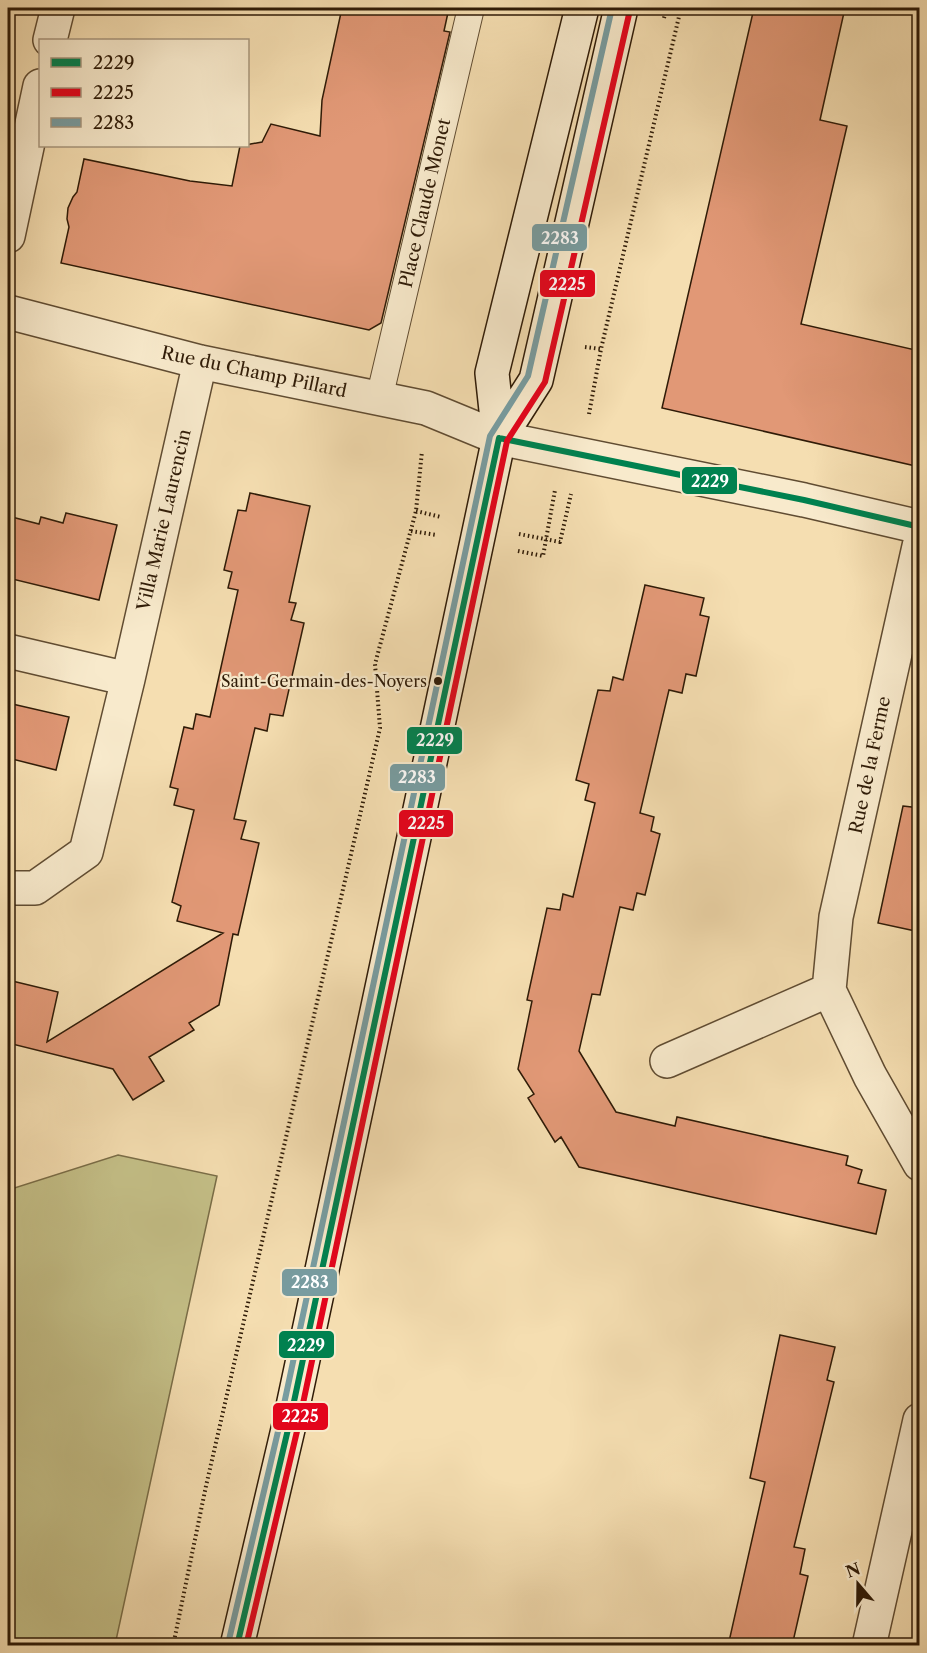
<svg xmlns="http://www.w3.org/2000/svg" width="927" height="1653" font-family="'Libre Caslon Text',serif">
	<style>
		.green { fill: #c4bf87; stroke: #7a6d47; stroke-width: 1.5 }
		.building { fill: #e19876; stroke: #2f1b07; stroke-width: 1.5 }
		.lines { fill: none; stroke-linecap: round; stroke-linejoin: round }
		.lane-casing { stroke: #604c32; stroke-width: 28 }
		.street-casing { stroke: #604c32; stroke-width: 36 }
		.secondary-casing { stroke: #2f1b07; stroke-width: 36 }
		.path { stroke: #2f1b07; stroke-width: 4; stroke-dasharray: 1.5 3; stroke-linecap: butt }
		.lane { stroke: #f8eacc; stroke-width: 26 }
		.street { stroke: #f8eacc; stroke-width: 33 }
		.secondary { stroke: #f8eacc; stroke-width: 33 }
		.bus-1-casing { stroke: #f8eacc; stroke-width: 10 }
		.bus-2-casing { stroke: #f8eacc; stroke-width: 10 }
		.bus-3-casing { stroke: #f8eacc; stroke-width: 10 }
		.bus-1 { stroke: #00814f; stroke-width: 6 }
		.bus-2 { stroke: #e3051c; stroke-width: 6 }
		.bus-3 { stroke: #789ca0; stroke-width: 6 }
		.bus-dot { fill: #2f1b07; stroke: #f8eacc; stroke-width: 2 }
		.labels { text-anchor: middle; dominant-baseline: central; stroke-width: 4.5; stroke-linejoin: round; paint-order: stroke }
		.bus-label { font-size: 16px; fill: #2f1b07; stroke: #f8eacc; text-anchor: end }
		.street-label { font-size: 18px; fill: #2f1b07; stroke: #f8eacc }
		.line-badge { stroke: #f8eacc; stroke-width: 2 }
		.badge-label { font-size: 16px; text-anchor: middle; font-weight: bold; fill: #fff }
	</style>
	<rect width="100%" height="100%" fill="#f5deb1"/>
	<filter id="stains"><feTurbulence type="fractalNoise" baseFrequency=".00333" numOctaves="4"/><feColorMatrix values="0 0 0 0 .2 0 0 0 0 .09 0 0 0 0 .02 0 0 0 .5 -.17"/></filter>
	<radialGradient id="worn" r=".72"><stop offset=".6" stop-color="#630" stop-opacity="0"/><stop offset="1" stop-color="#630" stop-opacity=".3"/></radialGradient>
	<!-- green -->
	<path class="green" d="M118,1155L217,1176L115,1645H8V1190Z"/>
	<!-- building -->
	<path class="building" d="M342,8L352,10V8H449L444,31L450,32L381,323L369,330L61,263L69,227L67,219L68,208L73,197L77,192L84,159L190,181L232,186L240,146L262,142L271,124L320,136L322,100Z
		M754,8H845L820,120L847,126L801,324L920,351V467L662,408Z
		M250,493L310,506L289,602L296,603L291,620L304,623L283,716L270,714L267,731L255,728L234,819L246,821L241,839L259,843L238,935L233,934L219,1005L189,1023L194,1030L149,1057L164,1081L133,1100L113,1069L8,1043V980L58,992L47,1042L223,933L177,921L181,906L172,902L194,810L174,805L178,789L170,787L184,727L193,729L196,714L210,717L238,590L228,588L232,572L224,570L238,510L246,511Z
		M66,513L117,525L99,600L8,578V516L39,524L41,517L63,523Z
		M645,585L704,598L700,615L709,617L696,676L686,674L682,693L669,690L640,813L654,817L651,831L660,834L645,895L637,893L633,910L620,907L600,995L592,994L579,1051L616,1112L675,1126L677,1117L848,1156L846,1165L862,1170L858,1183L886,1190L876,1234L579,1167L561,1137L555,1142L528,1098L534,1094L518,1069L532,1001L527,1000L547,908L560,910L563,894L573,897L595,803L585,800L589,784L576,780L598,690L610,691L613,677L623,680Z
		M8,703L69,717L56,770L8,758Z
		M903,806L920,808V932L878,923Z
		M780,1335L835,1347L827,1380L834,1382L794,1547L805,1549L800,1574L808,1576L792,1646H728L765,1482L750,1478Z"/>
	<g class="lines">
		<!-- lane casing -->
		<g class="lane-casing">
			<path id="lane" d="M379,399L471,8"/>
		</g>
		<!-- street casing -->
		<g class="street-casing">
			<path id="street" d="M50,40L58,8
				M8,236L40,86
				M8,312L200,362L426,408L499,438L804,500L920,527
				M920,542L836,917L829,990L870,1076L920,1164
				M8,651L128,679
				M8,888H35L86,852L128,679L200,362
				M667,1061L829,990
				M869,1646L920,1420"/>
		</g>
		<!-- secondary casing -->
		<g class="secondary-casing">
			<path id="secondary" d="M499,438L536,380L621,8
				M237,1646L289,1425L499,438L492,373L582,8"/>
		</g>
		<!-- path -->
		<path class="path" d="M664,18L667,8
			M585,347L601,349
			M589,414L601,349L681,8
			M416,511L441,517
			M411,531L437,535
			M519,534L560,542L571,494
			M518,551L543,556L555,490
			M173,1646L206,1486L380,728L375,664L416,511L422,451"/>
		<!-- lane -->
		<use href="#lane" class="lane"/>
		<!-- street -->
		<use href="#street" class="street"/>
		<!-- secondary -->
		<use href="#secondary" class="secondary"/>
		<!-- bus-1 casing -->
		<g class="bus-1-casing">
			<path id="bus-1" d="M499,438L804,500L920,527
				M237,1646L289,1425L499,438"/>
		</g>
		<!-- bus-2 casing -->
		<g class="bus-2-casing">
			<path id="bus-2" d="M246,1646L298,1427L507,441L545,382L630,10"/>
		</g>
		<!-- bus-3 casing -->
		<g class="bus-3-casing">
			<path id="bus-3" d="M228,1644L280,1423L490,436L528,376L612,8"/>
		</g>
		<!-- bus-1 -->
		<use href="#bus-1" class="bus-1"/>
		<!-- bus-2 -->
		<use href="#bus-2" class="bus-2"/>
		<!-- bus-3 -->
		<use href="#bus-3" class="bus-3"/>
	</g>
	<!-- markers -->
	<circle class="bus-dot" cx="438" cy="681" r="5"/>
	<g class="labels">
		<!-- bus labels -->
		<g class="bus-label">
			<text x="427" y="681">Saint-Germain-des-Noyers</text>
		</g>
		<!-- street labels -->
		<g class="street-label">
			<text transform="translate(425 203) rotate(-77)">Place Claude Monet</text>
			<text transform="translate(254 372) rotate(12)">Rue du Champ Pillard</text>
			<text transform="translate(164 520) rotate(-77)">Villa Marie Laurencin</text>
			<text transform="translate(870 765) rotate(-78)">Rue de la Ferme</text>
		</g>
	</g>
	<g class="line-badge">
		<rect x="531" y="223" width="57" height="29" rx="6" fill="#789ca0"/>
		<rect x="539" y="269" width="57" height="29" rx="6" fill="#e3051c"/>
		<rect x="681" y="466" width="57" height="29" rx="6" fill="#00814f"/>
		<rect x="406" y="726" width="57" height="29" rx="6" fill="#00814f"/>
		<rect x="389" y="763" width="57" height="29" rx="6" fill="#789ca0"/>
		<rect x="398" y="809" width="56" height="29" rx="6" fill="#e3051c"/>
		<rect x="281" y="1268" width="57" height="29" rx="6" fill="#789ca0"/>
		<rect x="278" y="1330" width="57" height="29" rx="6" fill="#00814f"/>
		<rect x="272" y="1402" width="57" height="29" rx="6" fill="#e3051c"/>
	</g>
	<g class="badge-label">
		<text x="560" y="244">2283</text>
		<text x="567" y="290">2225</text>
		<text x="710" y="487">2229</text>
		<text x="435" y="746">2229</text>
		<text x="417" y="783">2283</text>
		<text x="426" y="829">2225</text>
		<text x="310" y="1288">2283</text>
		<text x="306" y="1351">2229</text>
		<text x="300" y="1422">2225</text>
	</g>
	<!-- margin -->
	<rect width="927" height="1653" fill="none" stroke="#f5deb1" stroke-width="30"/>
	<rect x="9" y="9" width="909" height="1635" fill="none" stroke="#2f1b07" stroke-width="3"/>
	<rect x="15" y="15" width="897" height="1623" fill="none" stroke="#2f1b07" stroke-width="1.5"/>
	<!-- legend -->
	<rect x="39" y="39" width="210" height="108" fill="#f8eacc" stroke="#a8977d" stroke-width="1.5"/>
	<rect x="51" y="58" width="30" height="9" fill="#00814f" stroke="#a8977d" stroke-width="1.5"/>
	<text x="93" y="69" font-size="18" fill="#2f1b07">2229</text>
	<rect x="51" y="88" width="30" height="9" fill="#e3051c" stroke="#a8977d" stroke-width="1.5"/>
	<text x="93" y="99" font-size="18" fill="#2f1b07">2225</text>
	<rect x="51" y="118" width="30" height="9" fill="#789ca0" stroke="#a8977d" stroke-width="1.5"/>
	<text x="93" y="129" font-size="18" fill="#2f1b07">2283</text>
	<!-- north arrow -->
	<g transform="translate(858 1584) rotate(340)" stroke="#f8eacc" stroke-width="4.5" paint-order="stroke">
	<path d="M0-4.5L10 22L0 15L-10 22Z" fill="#2f1b07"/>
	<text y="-9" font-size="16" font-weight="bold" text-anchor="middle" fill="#2f1b07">N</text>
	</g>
	<rect width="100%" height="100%" filter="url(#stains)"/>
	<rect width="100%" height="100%" fill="url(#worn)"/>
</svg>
